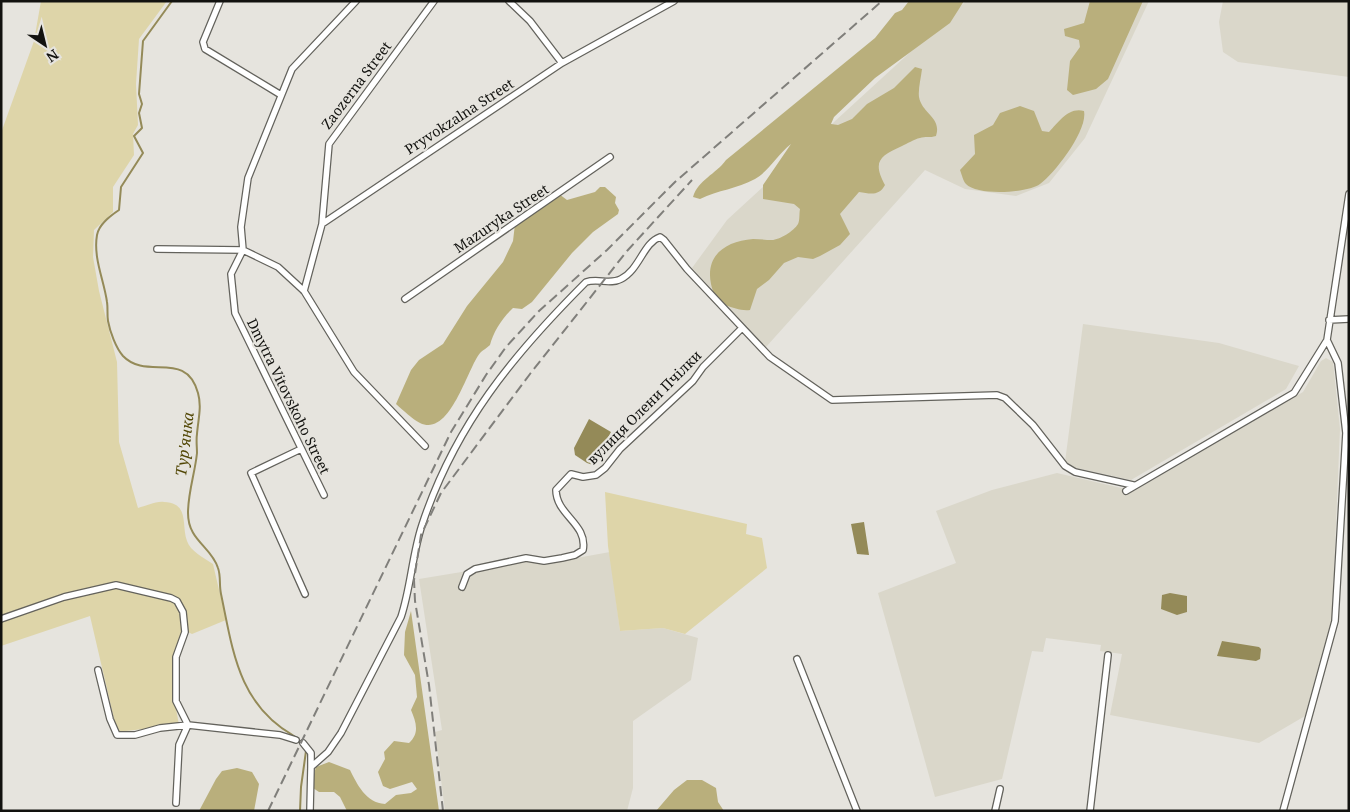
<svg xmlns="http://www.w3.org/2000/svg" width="1350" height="812" font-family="'Noto Serif',serif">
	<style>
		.built { fill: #dad7ca }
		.green { fill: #ded5a9 }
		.forest { fill: #b9af7c }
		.water { fill: #948a58 }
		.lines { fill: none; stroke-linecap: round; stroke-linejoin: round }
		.stream { stroke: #948a58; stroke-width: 2 }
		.street-casing { stroke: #63625c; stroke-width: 8 }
		.street { stroke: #fff; stroke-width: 5.5 }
		.rail { stroke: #807f7b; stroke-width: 2; stroke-dasharray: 10 5; stroke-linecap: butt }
		.labels { text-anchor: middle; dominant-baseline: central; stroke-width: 4.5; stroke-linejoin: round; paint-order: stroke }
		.street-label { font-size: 14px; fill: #12120f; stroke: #e6e4de }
		.water-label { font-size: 15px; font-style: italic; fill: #524705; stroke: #e6e4de }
	</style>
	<rect width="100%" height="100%" fill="#e6e4de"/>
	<!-- built -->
	<path class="built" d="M966,1H1149L1085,138L1049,183L1016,196L965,189L925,170L766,347L692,268L727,220Z
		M1223,1H1349V77L1238,62L1223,52L1219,22Z
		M1083,324L1219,343L1299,366L1286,389L1131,480L1076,468L1065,462Z
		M1326,358L1333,362L1340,429L1332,618L1305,716L1259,743L1110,715L1122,654L1100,651L1101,645L1046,638L1043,652L1032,651L1002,779L935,797L878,593L956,563L936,511L992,490L1057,473L1134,491L1303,392L1321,361Z
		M610,552L620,631L663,628L698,638L691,680L633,721V788L627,811H445L435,732L442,730L419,579L528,561L543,564Z"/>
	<!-- green -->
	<path class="green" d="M41,1H167L139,39L136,84L138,125L133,134L134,155L113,187V212L94,230L93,257L99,291L117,362L119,442L138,508C146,506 156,501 164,502C190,503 181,525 187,541C190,551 204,558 213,564L226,620L192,634L188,632C165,664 173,689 179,725L117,732L90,616L1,646V133L34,41Z
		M605,492L747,524L746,534L762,538L767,568L685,634L663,628L620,631L608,546Z"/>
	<!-- forest -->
	<path class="forest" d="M909,1H964L950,23L875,78L834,117L831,124L838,125L852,119L867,104L894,88L915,67L922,69C921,78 918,89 919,97C922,114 942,117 936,136C930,138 925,136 920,138C914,139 907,144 902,146C880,156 872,161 885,185C879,196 871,194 859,192L840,214L850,234L840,245L820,256L813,259L798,257L784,263L769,280L757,289L750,310C741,311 734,308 725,305C716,301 713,293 711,284C705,255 726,241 753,239C760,239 766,240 772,240C779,240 794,231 798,224C800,220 799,214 800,209L794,204L763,199V185L791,144C778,154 769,171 755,179C737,189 718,190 700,199L693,197C698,180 716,174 726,160L875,38L895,13L902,10Z
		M1090,1H1143L1108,79L1096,89L1073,95L1067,90L1070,61L1080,47L1079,40L1065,36L1064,29L1084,23Z
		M1020,106L1034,111L1042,131L1049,132C1059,122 1068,107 1084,111C1088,130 1055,173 1040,184C1028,193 977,196 966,184C963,181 962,175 960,170L975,154L974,135L993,125L1000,113Z
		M600,187H605L616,197L615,203L619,210L618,214L593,232L572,253L532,302L522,309L513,308C503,317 493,332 490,345C487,348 483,350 481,352C468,365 451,438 420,423C412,419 403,410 396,404L411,370L419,360L443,344L467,306L503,262L513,241L515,224L559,194L567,200L595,192Z
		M411,611L439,811H347L340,797L334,792H319L313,788L312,781L316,767L329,762L350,770C357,784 366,803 385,804L396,795L411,793L417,789L412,782L390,789L383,786L378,772L385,759L384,752L394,741L409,743C420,733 416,722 411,710L417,697L415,675L404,655L405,632Z
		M237,768L252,772L259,784L254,811H199L216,779L222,771Z
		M687,780H702L716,788L718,802L724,811H656L674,790Z"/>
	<!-- water -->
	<path class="water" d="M589,419L611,432L593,465L587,463L575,455L574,448Z
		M864,522L869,555L857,554L851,524Z
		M1170,593L1187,596V612L1177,615L1161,609L1162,595Z
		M1222,641L1259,647L1261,649L1260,659L1256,661L1217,656Z"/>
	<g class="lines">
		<!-- stream -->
		<path class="stream" d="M172,1L143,41L139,94L142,104L139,113L142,128L134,136L143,153L121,187L119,210C110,216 99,224 97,235C93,258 104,280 107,302C108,308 107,315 108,321C110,332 116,348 123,356C147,381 186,349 198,393C202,407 198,420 197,434C196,440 197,447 197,453C195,473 188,492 188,513C188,541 211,546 218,568C221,576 219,585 221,594C233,651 238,704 294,736
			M300,811L301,787L306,751"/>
		<!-- street casing -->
		<g class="street-casing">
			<path id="street" d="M220,1L203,42L205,49L281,95
				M509,1L530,21L562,63
				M322,224L329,144L434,1
				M157,249L243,250L278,267L304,291L354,372L425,446
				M243,250L241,227L248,178L292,69L356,1
				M243,250L231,274L235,313L324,495
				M304,291L322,224L562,63L674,1
				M405,299L610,157
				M1329,320L1349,319
				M301,449L251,473L305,594
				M1126,491L1294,393L1327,340L1349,194
				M462,587L467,574L475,569L526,558L544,561L562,558L575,555L583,550C588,524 556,515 556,490L571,474L583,477L596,475L605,468L620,449L693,381L703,367L741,329
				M1,619L64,597L116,585L171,598L177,601L183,612L185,632L176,657V701L188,725L280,735L296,740
				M797,659L857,811
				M98,670L110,719L117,735H135L160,728L188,725L179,745L176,803
				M303,743L311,753V767
				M310,811L311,767L328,752L341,733L401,617C411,587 412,555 422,525C455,425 513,355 586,282C598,278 610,285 621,279C640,269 643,243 660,237L664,240L687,269L770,357L832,400L997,395L1005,398L1033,425L1065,466L1075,472L1133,485
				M995,811L1000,789
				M1090,811L1108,655
				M1283,811L1335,621L1346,433L1338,363L1327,340"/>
		</g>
		<!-- street -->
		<use href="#street" class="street"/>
		<!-- rail -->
		<path class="rail" d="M268,811L451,432L486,375L506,347L539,311L607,250L675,182L882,1
			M443,811L429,685L415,601L414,580L421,535L441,493L530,374L627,251L692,180"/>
	</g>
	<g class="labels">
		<!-- street labels -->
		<g class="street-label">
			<text transform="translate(356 85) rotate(-53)">Zaozerna Street</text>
			<text transform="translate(459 116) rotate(-33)">Pryvokzalna Street</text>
			<text transform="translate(501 218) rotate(-34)">Mazuryka Street</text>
			<text transform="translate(289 396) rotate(64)">Dmytra Vitovskoho Street</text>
			<text transform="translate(644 407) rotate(-45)">вулиця Олени Пчілки</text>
		</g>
		<!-- water labels -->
		<g class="water-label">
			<text transform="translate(184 444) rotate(-83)">Тур'янка</text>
		</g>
	</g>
	<!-- border -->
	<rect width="1350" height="812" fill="none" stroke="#12120f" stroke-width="5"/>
	<!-- north arrow -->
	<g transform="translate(45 45) rotate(145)" stroke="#e6e4de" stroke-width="4" paint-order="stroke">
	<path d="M0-4L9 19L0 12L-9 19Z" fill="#12120f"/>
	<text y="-8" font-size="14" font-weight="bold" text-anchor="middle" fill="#12120f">N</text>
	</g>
</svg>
